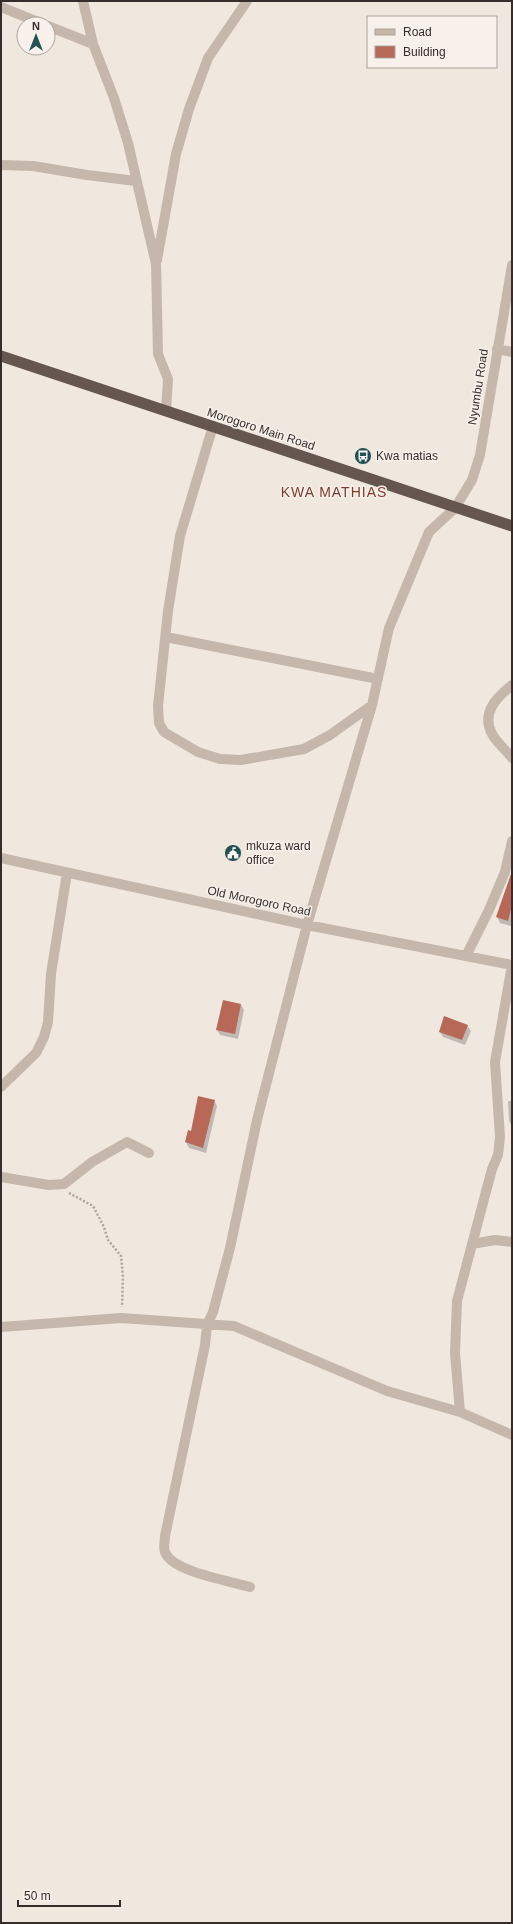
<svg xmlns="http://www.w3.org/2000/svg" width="513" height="1924" font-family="Arial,sans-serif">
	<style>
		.shadow { fill: #0003 }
		.building { fill: #b76856 }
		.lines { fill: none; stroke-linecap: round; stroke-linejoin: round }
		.path { stroke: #b2a197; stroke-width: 2.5; stroke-dasharray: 2 2; stroke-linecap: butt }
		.minor { stroke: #c6b7ac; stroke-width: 10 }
		.tertiary { stroke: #c6b7ac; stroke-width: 10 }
		.trunk { stroke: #655650; stroke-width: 11 }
		.labels { text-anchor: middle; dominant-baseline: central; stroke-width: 3; stroke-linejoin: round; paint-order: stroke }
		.street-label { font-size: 12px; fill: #362d2a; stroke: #f8f1eb }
		.poi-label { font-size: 12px; fill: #362d2a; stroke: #f8f1eb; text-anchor: start }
		.quarter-label { font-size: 14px; letter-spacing: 1px; fill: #7b3b2d; stroke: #f8f1eb }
	</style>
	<rect width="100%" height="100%" fill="#f0e7df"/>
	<!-- shadow -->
	<path class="shadow" d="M505,893L512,895L511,926L500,923L497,917Z
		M241,1005L244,1010L238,1039L220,1035L217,1030Z
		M467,1025L471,1031L465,1045L443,1037L440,1032Z
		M214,1100L217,1106L206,1153L189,1148L186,1142Z
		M508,1101H512V1126L509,1121Z"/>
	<!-- building -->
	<path class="building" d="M511,874L512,905L508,921L496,917Z
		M223,1000L241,1004L235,1034L216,1030Z
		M444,1016L468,1025L462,1040L439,1032Z
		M198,1096L215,1100L203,1148L185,1142L188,1130L191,1131Z"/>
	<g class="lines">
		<!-- path -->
		<path class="path" d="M69,1193L93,1206L104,1227L108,1240L121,1256L123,1277L122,1307"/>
		<!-- minor -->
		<path class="minor" d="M83,1L93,44L114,98L128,143L156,264L158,354L168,379L166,411
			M1,7L43,24
			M48,26L93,44
			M1,165L33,166L87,175L136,181
			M157,260L176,154L189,109L208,58L247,1
			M497,349L512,352
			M213,426L180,536L168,611L158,706L159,723L164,732L198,752L220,759L241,760L304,749L330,735L372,705
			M166,637L378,679
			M512,685C496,698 481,713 492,734C497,743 506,750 512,758
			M1,858L307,925L512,965
			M466,956L489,910L505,872L512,841
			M1,1087L36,1053L44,1037L48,1022L51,974L67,873
			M1,1177L49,1185L64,1184L92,1162L127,1142L149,1153
			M472,1244L495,1240L512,1242
			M1,1327L121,1318L234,1326L387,1391L460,1412L512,1435
			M460,1412L455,1353L457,1301L492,1169L498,1155L500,1137L495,1062L512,965
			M250,1587C231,1581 172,1572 165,1552C163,1548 165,1541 165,1536L205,1345L207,1325L213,1312L230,1248L257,1120L307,925L372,705L389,628L429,532L455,508"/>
		<!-- tertiary -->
		<path class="tertiary" d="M455,508L472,480L480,455L512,265"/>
		<!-- trunk -->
		<path class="trunk" d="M1,356L512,526"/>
	</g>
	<!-- icons -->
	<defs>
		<g id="bus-disc" transform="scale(0.9)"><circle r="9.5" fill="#255152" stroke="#f8f1eb"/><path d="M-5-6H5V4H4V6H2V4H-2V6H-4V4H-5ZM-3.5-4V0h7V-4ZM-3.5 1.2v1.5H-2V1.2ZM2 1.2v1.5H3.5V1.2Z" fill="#fff"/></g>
		<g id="civic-disc" transform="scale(0.9)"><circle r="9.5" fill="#255152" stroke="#f8f1eb"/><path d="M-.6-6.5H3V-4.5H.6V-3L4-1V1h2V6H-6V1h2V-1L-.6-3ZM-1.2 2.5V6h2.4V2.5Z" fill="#fff"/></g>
	</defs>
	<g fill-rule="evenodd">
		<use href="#bus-disc" x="363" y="456"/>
		<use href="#civic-disc" x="233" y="853"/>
	</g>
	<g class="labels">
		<!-- street labels -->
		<g class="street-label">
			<text transform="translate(478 387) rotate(-81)">Nyumbu Road</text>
			<text transform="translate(261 429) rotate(18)">Morogoro Main Road</text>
			<text transform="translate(259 901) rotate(12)">Old Morogoro Road</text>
		</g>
		<!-- poi labels -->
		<g class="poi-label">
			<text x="376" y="456">Kwa matias</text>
			<text x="246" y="846">mkuza ward<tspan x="246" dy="14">office</tspan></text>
		</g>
		<!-- quarter labels -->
		<g class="quarter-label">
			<text x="334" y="492">KWA MATHIAS</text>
		</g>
	</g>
	<!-- border -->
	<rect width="513" height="1924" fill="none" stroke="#362d2a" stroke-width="4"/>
	<!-- legend -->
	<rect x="367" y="16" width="130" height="52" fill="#f8f1eb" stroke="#aaa39e"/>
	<rect x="375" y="29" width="20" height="6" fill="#c6b7ac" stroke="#aaa39e"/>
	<text x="403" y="36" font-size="12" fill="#362d2a">Road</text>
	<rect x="375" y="46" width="20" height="12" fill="#b76856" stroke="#aaa39e"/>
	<text x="403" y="56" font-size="12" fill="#362d2a">Building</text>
	<!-- north arrow -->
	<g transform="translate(36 36)"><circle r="19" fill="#f8f1eb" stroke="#aaa39e"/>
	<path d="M0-3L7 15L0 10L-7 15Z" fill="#255152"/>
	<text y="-6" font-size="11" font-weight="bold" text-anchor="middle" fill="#362d2a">N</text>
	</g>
	<!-- scale -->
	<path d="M18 1900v6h102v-6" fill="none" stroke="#362d2a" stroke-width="2"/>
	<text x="24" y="1900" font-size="12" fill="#362d2a" stroke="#f8f1eb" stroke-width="3" paint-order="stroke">50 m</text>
</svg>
